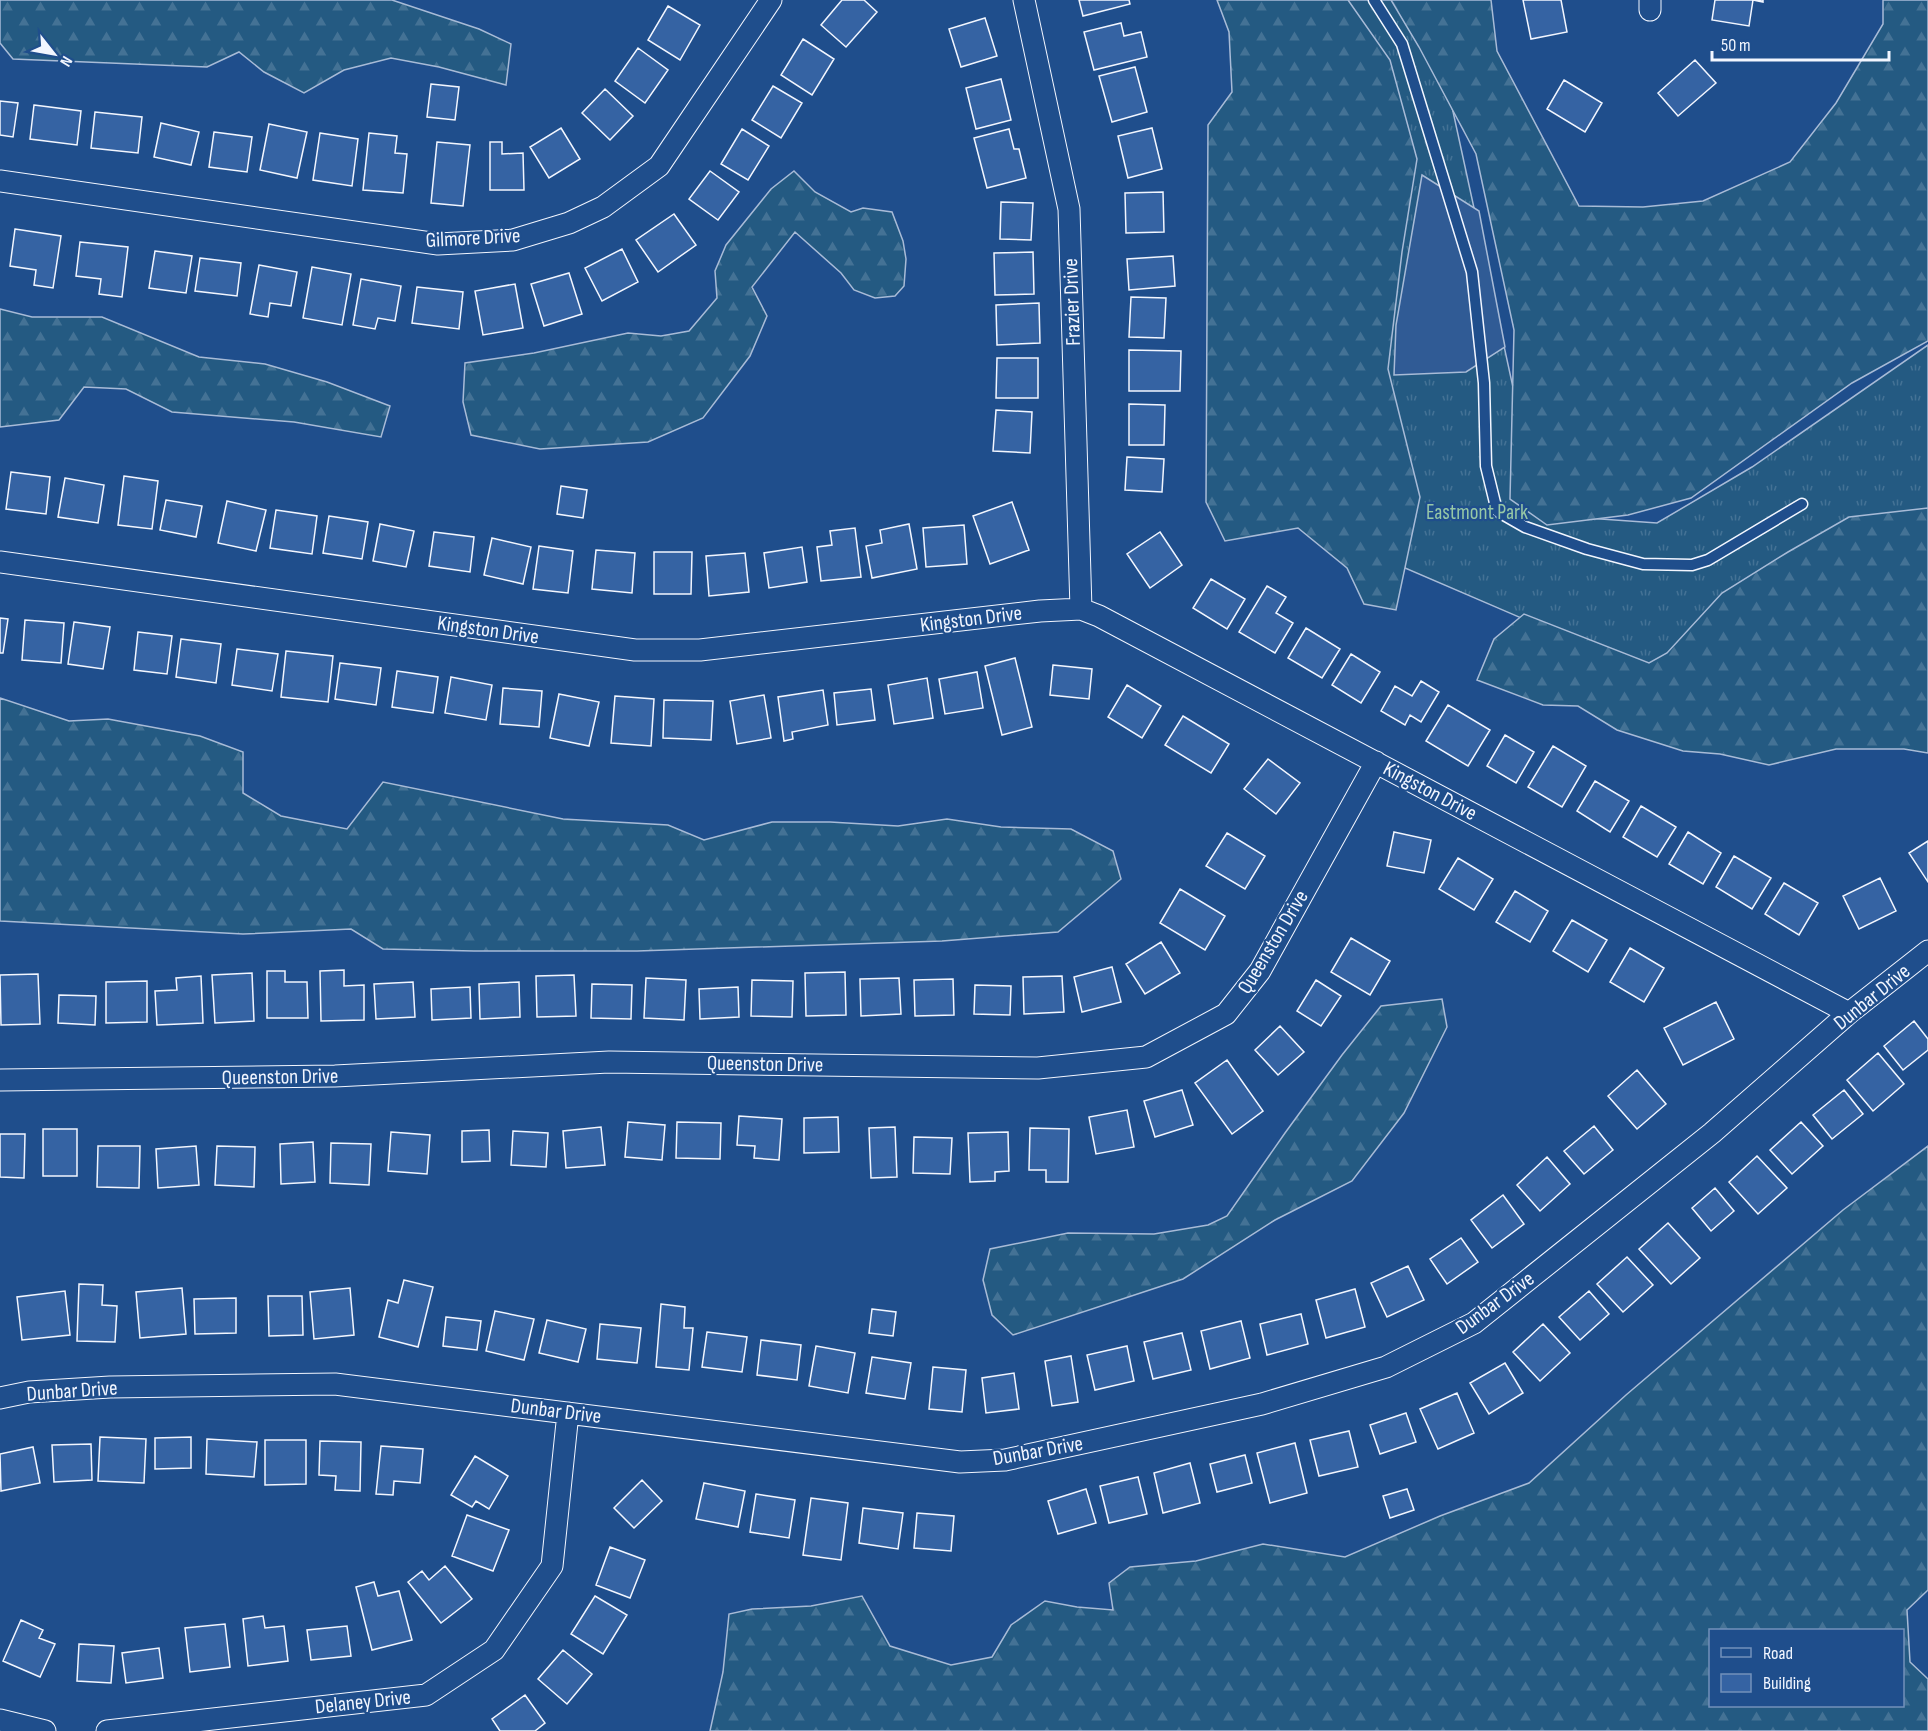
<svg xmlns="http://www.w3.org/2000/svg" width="1928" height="1731" font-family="'Sofia Sans Condensed',sans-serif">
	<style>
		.grass { fill: url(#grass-tufts); stroke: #a8bbd7; stroke-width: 1.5 }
		.forest { fill: url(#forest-firs); stroke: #a8bbd7; stroke-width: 1.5; fill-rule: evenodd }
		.parking { fill: #305b95; stroke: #a8bbd7; stroke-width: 1.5 }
		.building { fill: #3563a3; stroke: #f2f6ff; stroke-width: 1.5 }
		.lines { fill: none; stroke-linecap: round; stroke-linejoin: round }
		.service-casing { stroke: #f2f6ff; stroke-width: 13 }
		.minor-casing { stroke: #f2f6ff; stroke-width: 23 }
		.service { stroke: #1f4e8c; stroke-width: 10 }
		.minor { stroke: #1f4e8c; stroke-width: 21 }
		.labels { text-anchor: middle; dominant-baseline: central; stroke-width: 4.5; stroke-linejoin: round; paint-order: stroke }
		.street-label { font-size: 21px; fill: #f2f6ff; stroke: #1f4e8c }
		.park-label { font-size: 21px; fill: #97c8a6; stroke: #1f4e8c }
	</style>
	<defs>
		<pattern id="grass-tufts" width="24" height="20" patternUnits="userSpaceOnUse" patternTransform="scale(1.5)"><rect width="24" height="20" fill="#245a82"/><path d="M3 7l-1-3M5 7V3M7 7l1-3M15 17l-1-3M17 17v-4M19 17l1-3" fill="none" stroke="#447295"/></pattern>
		<pattern id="forest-firs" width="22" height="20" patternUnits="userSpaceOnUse" patternTransform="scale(1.5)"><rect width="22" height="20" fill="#245a82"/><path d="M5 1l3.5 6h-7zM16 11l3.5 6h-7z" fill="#447295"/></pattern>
	</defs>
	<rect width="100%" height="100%" fill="#1f4e8c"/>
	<!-- grass -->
	<path class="grass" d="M1331,0H1416L1434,24L1524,438L1573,517L1657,523L1752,467L1928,345V525L1661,678L1405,568Z"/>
	<!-- forest -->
	<path class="forest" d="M0,0H392L479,29L511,44L506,85L439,67L391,58L344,70L304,93L264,72L239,52L207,67L13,59L0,43Z
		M1217,0H1348L1390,60L1417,159L1402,252L1388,369L1420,497L1396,610L1364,604L1347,568L1298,528L1225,541L1206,502L1208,125L1232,92L1229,32Z
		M1391,0H1491L1497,51L1579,206L1643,207L1703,201L1790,162L1836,103L1883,24V0H1928V341L1852,383L1691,498L1628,515L1547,525L1510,499L1514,330L1476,154L1419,47Z
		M794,171L815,192L851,212L863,208L892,212L903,241L906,259L904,286L895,296L875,298L854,290L841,273L795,232L752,287L767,316L750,356L703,418L648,442L540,449L471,435L463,402L465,363L534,353L628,333L661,336L689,331L717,298L715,271L726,245L771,189Z
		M0,309L32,317H102L199,357L265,364L327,382L390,406L381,437L294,422L172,412L126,389L84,387L59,420L0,427Z
		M1928,508V753L1904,749H1836L1769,765L1720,754L1683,751L1617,730L1578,706L1543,705L1477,680L1494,639L1524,614L1649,663L1667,653L1722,593L1788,552L1849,517Z
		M0,698L69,721L108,719L200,736L243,752V793L281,816L347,829L383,782L563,819L668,825L704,840L772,822H830L898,826L947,819L1001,827L1071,829L1113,851L1121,879L1058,932L942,941L637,951H474L383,949L351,929L243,934L0,921Z
		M1442,999L1447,1027L1404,1113L1352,1181L1275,1220L1183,1279L1013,1335L992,1315L983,1280L990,1249L1068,1233L1154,1234L1208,1225L1227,1216L1285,1133L1342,1055L1381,1006Z
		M1928,1146V1590L1907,1610L1910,1662L1928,1679V1731H710L723,1672L729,1614L752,1609L811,1606L862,1596L890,1646L951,1665L992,1657L1011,1625L1045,1601L1077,1607L1113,1610L1109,1583L1130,1567L1196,1561L1263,1544L1345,1557L1440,1516L1529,1483L1626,1395L1843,1210ZM1710,1630H1902V1706H1710Z"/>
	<!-- parking -->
	<path class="parking" d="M1422,175L1479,211L1505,347L1466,372L1394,375L1396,325Z"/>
	<!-- building -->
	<path class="building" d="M842,0H864L877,12L846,47L821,25Z
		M1079,0H1129L1130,4L1083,16Z
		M1523,0H1561L1567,32L1531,39Z
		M1715,0H1763V2L1753,0L1749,26L1712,20Z
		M668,6L700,25L680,60L648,40Z
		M985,18L997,56L961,67L949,29Z
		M1121,23L1124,36L1141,32L1147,57L1094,70L1084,32Z
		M803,39L834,59L812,95L781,75Z
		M638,48L668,70L645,103L615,81Z
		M1695,60L1716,83L1678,116L1658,93Z
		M1135,67L1147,112L1112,122L1099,76Z
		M1001,79L1011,120L976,129L966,88Z
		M1564,80L1602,103L1585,132L1547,109Z
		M431,84L459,87L455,120L427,117Z
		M773,86L802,103L781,138L752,120Z
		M605,89L633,116L610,140L582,113Z
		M0,101L18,103L13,137L0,135Z
		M34,105L81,111L77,145L30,139Z
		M95,112L142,117L138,153L91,148Z
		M161,123L199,132L191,165L154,157Z
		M269,124L307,132L297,178L260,170Z
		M561,128L580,159L549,178L530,147Z
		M1152,128L1162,169L1128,178L1118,136Z
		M742,129L769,146L748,180L721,164Z
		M1009,129L1014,149H1019L1026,178L987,188L974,138Z
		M214,132L252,137L247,172L209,167Z
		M320,133L358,139L352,186L313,180Z
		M369,133L397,136L395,153L407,154L403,193L363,190Z
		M437,142L470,145L463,206L431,203Z
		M490,142H502V154L523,153L524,190H490Z
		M710,171L739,192L718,220L689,199Z
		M1163,192L1164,232L1126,233L1125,193Z
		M1001,202L1033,203L1031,240L1000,239Z
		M674,214L696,245L658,272L636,240Z
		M15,229L61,236L53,288L34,285L36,270L10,266Z
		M80,242L128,247L122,297L99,294L101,279L76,276Z
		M622,249L638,282L602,301L585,268Z
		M155,251L192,256L186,293L149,288Z
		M1033,252L1034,294L995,295L994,253Z
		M1173,256L1175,286L1129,290L1127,259Z
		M200,258L241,263L237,296L195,291Z
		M259,265L297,272L291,306L270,303L268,317L250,314Z
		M312,267L351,274L342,325L303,318Z
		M569,273L582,314L544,326L531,284Z
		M361,279L401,286L395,321L378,318L375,329L353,325Z
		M515,284L523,328L483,335L475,291Z
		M417,287L463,292L459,329L412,323Z
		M1131,297L1166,298L1164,338L1129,337Z
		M1039,303L1040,343L997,345L996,305Z
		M1129,350L1181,351L1180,391H1129Z
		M997,358H1038V398H996Z
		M1129,404L1165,405L1164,445H1129Z
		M996,410L1032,412L1030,453L993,451Z
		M1127,457L1164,459L1162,492L1125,490Z
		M11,472L50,477L46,514L6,509Z
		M124,476L158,481L152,529L118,525Z
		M65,478L104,485L98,523L58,517Z
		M561,486L587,490L583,518L557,514Z
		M166,500L202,506L196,537L160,530Z
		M227,501L266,510L256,551L218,543Z
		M1012,502L1029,550L990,564L973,516Z
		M276,510L317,516L312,554L270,548Z
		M329,516L368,522L362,559L323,553Z
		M380,524L414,531L406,567L373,561Z
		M909,524L917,569L872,578L866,546L882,543L880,530Z
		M964,525L967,564L926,567L923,528Z
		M855,528L861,577L821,581L817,547L832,545L830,531Z
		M434,532L474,537L470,572L429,566Z
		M1160,532L1182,565L1150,588L1127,554Z
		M492,538L531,547L523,584L484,575Z
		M539,546L573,551L568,593L533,589Z
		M802,547L807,582L769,588L764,553Z
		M596,550L635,553L632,593L592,589Z
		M654,552H692L691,594H654Z
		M745,553L749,592L709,596L706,556Z
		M1211,579L1245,599L1227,629L1193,608Z
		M1267,586L1286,597L1276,613L1293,623L1275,653L1239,632Z
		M0,618L8,619L3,653H0Z
		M25,620L64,623L61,663L22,660Z
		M74,622L110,627L103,669L68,664Z
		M1306,628L1340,649L1322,678L1288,658Z
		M138,632L172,636L167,674L134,670Z
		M181,639L221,644L216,683L176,677Z
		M237,649L278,654L272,691L232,685Z
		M286,651L333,656L328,702L281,697Z
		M1351,654L1380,672L1361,703L1332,685Z
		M1015,658L1032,727L1002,735L985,666Z
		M340,663L381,668L376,705L335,699Z
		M1053,665L1092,669L1089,699L1050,695Z
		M397,671L438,677L433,713L392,707Z
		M977,672L983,708L945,714L939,679Z
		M451,677L492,685L486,720L445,713Z
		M927,678L933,718L894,724L888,685Z
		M1421,681L1439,692L1421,722L1410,715L1405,725L1381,711L1395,686L1412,696Z
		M1127,685L1161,706L1142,738L1108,717Z
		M503,688L542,691L539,727L500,724Z
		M871,689L875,720L837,725L834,693Z
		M823,690L828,725L792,732L793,739L784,741L778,697Z
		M559,694L599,702L589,746L550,738Z
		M764,695L771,738L737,744L730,701Z
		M615,696L654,699L651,746L611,743Z
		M664,700L713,701L711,740L663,738Z
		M1448,705L1490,730L1468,766L1426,741Z
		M1183,716L1229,744L1211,773L1165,745Z
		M1505,735L1534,752L1516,783L1487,766Z
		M1553,746L1586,766L1562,807L1528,787Z
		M1268,759L1300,783L1276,814L1244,789Z
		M1595,781L1629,801L1610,832L1577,811Z
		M1641,806L1676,827L1657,857L1623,837Z
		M1394,832L1431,840L1424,873L1387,866Z
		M1688,832L1721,853L1703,884L1669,864Z
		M1227,833L1265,856L1245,889L1206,866Z
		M1928,841V882L1909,853Z
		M1734,856L1771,878L1752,909L1716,887Z
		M1458,858L1493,879L1474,910L1439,889Z
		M1880,878L1896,911L1859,929L1843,896Z
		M1784,883L1818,903L1799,935L1765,914Z
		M1180,889L1225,916L1205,950L1160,923Z
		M1515,891L1548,911L1530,942L1496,922Z
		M1572,920L1607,940L1588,972L1553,951Z
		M1351,938L1390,961L1370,995L1331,972Z
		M1161,942L1180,973L1145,994L1126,964Z
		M1630,948L1664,968L1644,1002L1610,982Z
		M1112,967L1121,1002L1082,1012L1074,977Z
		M344,970V986L364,985V1020L321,1021L320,971Z
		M267,971H285V982H307L308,1018H267Z
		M845,972L846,1015L806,1016L805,973Z
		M252,973L254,1021L215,1023L212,975Z
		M38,974L40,1024L1,1025L0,975Z
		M574,975L576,1016L537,1017L536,976Z
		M201,976L203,1023L157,1025L155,991L177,990L176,978Z
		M1062,976L1064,1012L1024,1014L1023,977Z
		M646,978L686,980L684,1020L644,1018Z
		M899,978L901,1014L861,1016L860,979Z
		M953,979L954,1015L915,1016L914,980Z
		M752,980L793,981L792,1017L751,1016Z
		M1316,980L1341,996L1321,1026L1297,1011Z
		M147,981V1022L106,1023V982Z
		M413,982L415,1017L376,1019L374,984Z
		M519,982L520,1017L480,1019L479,984Z
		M592,984L632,985L631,1019L591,1018Z
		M975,985L1011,986L1010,1015L974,1014Z
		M470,987L471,1018L432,1020L431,989Z
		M738,987L739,1017L700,1019L699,989Z
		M59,995L96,996L95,1025L58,1023Z
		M1716,1002L1734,1039L1683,1065L1664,1028Z
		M1914,1021L1928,1039V1050L1903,1070L1884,1046Z
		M1280,1026L1304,1052L1278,1075L1255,1050Z
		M1878,1053L1904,1084L1873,1111L1847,1080Z
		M1227,1060L1263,1111L1232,1134L1195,1083Z
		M1637,1070L1666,1104L1637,1129L1608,1096Z
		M1182,1090L1193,1125L1155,1137L1144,1101Z
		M1844,1090L1863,1114L1832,1139L1813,1115Z
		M1127,1110L1134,1147L1096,1154L1089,1117Z
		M739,1116L782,1119L779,1160L754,1158L755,1146L737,1145Z
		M838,1117L839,1152L804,1153V1118Z
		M628,1122L665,1125L662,1160L625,1157Z
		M677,1122L721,1123L720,1159L676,1158Z
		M1801,1122L1823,1146L1792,1174L1770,1150Z
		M1594,1126L1613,1150L1584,1174L1564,1151Z
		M601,1127L605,1165L566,1168L563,1131Z
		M895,1127L897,1177L871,1178L869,1128Z
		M1030,1128L1069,1129L1068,1182H1046V1170H1029Z
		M43,1129H77V1176H43Z
		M489,1130L490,1161L462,1162V1131Z
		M513,1131L548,1133L546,1167L511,1165Z
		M391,1132L430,1135L427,1174L388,1171Z
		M1008,1132L1009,1171L995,1172V1181L970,1182L968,1133Z
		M0,1134H25L24,1178L0,1177Z
		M914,1137L952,1138L950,1174L913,1173Z
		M313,1142L315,1182L281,1184L280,1144Z
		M331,1143L371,1144L369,1185L330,1183Z
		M98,1146H140L139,1188L97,1187Z
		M196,1146L199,1185L158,1188L156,1149Z
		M217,1146L255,1147L254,1187L215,1185Z
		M1757,1156L1787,1188L1758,1214L1729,1182Z
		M1547,1157L1570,1184L1540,1211L1517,1185Z
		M1715,1188L1734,1211L1711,1231L1692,1208Z
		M1503,1195L1524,1224L1492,1248L1471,1220Z
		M1668,1223L1700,1258L1671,1284L1639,1249Z
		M1461,1238L1478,1262L1447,1284L1430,1259Z
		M1627,1257L1653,1285L1623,1312L1597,1284Z
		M1408,1266L1424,1300L1387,1317L1371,1283Z
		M404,1280L433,1287L418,1347L379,1337L388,1300L398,1303Z
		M79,1284L103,1285L102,1305L117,1306L115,1342L77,1341Z
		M182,1288L186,1334L140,1338L136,1292Z
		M350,1288L354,1335L314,1339L310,1292Z
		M1355,1289L1365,1327L1326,1338L1316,1300Z
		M65,1291L70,1335L22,1340L17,1297Z
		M1589,1291L1609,1314L1580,1340L1559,1317Z
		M268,1296H302L303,1335L269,1336Z
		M236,1298V1333L195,1334L194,1299Z
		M661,1304L685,1307L684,1328H693L689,1370L656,1367Z
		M872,1309L896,1312L893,1336L869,1333Z
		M495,1311L534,1319L524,1360L486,1351Z
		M1301,1314L1308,1344L1267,1355L1260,1324Z
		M446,1317L481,1321L477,1350L443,1346Z
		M547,1320L586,1329L578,1362L539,1353Z
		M1241,1321L1250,1358L1210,1369L1201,1331Z
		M600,1324L641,1328L637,1363L597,1359Z
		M1543,1324L1570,1353L1540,1381L1513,1352Z
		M707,1332L747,1337L742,1372L702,1367Z
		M1182,1333L1191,1370L1153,1379L1144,1342Z
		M761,1340L801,1345L797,1380L757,1375Z
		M816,1346L855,1353L848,1393L809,1386Z
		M1127,1346L1134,1381L1095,1390L1087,1355Z
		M1071,1356L1078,1402L1052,1406L1045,1361Z
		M872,1357L911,1363L905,1399L866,1393Z
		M1505,1363L1523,1393L1489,1414L1470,1383Z
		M933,1367L966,1370L962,1412L929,1409Z
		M1014,1373L1019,1409L986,1413L982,1378Z
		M1457,1393L1474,1433L1438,1449L1420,1409Z
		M1406,1413L1416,1442L1380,1454L1370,1425Z
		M1349,1431L1358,1467L1319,1476L1310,1440Z
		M100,1437L146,1439L144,1483L98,1481Z
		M191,1437V1468L155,1469V1438Z
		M207,1439L257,1442L254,1477L206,1474Z
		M265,1440H306V1484L265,1485Z
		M320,1441L361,1442L360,1491L335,1490L336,1476L319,1475Z
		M1295,1443L1307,1493L1270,1503L1257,1453Z
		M91,1444L92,1480L54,1482L52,1445Z
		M381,1446L423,1449L420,1483L394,1481L393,1495L376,1494Z
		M33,1447L40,1483L1,1491L0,1454Z
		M1245,1455L1252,1483L1217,1492L1210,1464Z
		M475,1456L508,1476L489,1509L476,1501L472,1507L451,1495Z
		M1190,1463L1200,1503L1163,1513L1154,1473Z
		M1138,1477L1147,1514L1109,1523L1100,1486Z
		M642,1480L662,1501L634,1528L614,1508Z
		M704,1483L745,1491L738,1527L696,1519Z
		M1086,1489L1096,1523L1058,1534L1048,1501Z
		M1407,1489L1414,1510L1390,1518L1383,1496Z
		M756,1494L795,1500L789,1538L750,1532Z
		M811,1498L848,1503L841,1560L803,1555Z
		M863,1508L903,1513L898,1549L859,1543Z
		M917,1513L954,1516L951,1551L914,1548Z
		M467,1515L509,1530L493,1571L452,1556Z
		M610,1547L645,1560L630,1598L596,1585Z
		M445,1566L472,1599L441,1623L408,1582L422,1571L429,1580Z
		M374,1582L378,1596L399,1591L412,1640L372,1650L356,1587Z
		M595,1596L627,1615L603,1654L571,1634Z
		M263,1616L265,1628L284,1626L288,1661L248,1666L243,1619Z
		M21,1620L43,1630L39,1638L55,1644L40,1677L3,1661Z
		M225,1624L230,1667L190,1672L185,1628Z
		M347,1626L351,1656L311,1660L307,1630Z
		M79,1644L114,1646L111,1683L77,1681Z
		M159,1648L163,1678L126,1683L122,1653Z
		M563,1650L592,1674L567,1704L538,1679Z
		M525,1695L545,1723L535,1731H500L492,1719Z"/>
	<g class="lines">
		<!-- service casing -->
		<g class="service-casing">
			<path id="service" d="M1374,0L1402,44L1472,272L1484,383L1486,466L1497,511L1525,527L1587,549L1643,564L1692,565L1708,560L1802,504"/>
		</g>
		<!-- minor casing -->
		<g class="minor-casing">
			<path id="minor" d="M1024,0L1069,209L1081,609
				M1650,10V0
				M0,181L438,244L513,240L569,223L603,207L659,166L771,0
				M0,562L635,650H700L1040,611L1081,609L1099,616L1849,1013
				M0,1080L335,1076L609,1062L1038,1068L1146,1057L1226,1014L1260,971L1376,762
				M0,1398L29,1392L110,1387L335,1384L960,1462L1005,1460L1262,1404L1386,1367L1474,1323L1712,1133L1849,1013L1928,951
				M0,1720L45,1731
				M107,1731L426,1695L494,1650L552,1566L568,1413"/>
		</g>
		<!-- service -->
		<use href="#service" class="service"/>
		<!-- minor -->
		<use href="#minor" class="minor"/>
	</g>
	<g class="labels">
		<!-- street labels -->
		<g class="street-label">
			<text transform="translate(473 238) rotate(-3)">Gilmore Drive</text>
			<text transform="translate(1072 302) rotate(-92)">Frazier Drive</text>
			<text transform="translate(971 619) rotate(-7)">Kingston Drive</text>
			<text transform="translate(488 630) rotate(8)">Kingston Drive</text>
			<text transform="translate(1430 791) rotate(28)">Kingston Drive</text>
			<text transform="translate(1273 942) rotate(-59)">Queenston Drive</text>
			<text transform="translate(1872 997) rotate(-39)">Dunbar Drive</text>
			<text transform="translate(765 1064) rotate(1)">Queenston Drive</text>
			<text transform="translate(280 1077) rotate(-1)">Queenston Drive</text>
			<text transform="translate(1495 1303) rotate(-36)">Dunbar Drive</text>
			<text transform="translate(72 1391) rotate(-4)">Dunbar Drive</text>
			<text transform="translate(556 1411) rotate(7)">Dunbar Drive</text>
			<text transform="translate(1038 1451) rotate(-10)">Dunbar Drive</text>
			<text transform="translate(363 1702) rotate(-6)">Delaney Drive</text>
		</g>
		<!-- park labels -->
		<g class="park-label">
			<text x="1477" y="512">Eastmont Park</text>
		</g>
	</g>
	<!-- legend -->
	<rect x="1709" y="1629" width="195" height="78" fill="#1f4e8c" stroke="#7391ba" stroke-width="1.5"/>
	<rect x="1721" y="1648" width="30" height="9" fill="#1f4e8c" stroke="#7391ba" stroke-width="1.5"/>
	<text x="1763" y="1659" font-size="18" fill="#f2f6ff">Road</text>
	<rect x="1721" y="1674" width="30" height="18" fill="#3563a3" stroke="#7391ba" stroke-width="1.5"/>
	<text x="1763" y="1689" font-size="18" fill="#f2f6ff">Building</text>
	<!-- north arrow -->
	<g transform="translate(54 54) rotate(121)" stroke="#1f4e8c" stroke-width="4.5" paint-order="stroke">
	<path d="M0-4.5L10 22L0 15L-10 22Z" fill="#f2f6ff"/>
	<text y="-9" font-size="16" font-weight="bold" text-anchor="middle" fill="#f2f6ff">N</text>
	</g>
	<!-- scale -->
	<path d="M1712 51v9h177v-9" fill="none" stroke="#f2f6ff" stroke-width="3"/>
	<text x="1721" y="51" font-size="18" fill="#f2f6ff" stroke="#1f4e8c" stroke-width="4.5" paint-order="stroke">50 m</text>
</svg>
